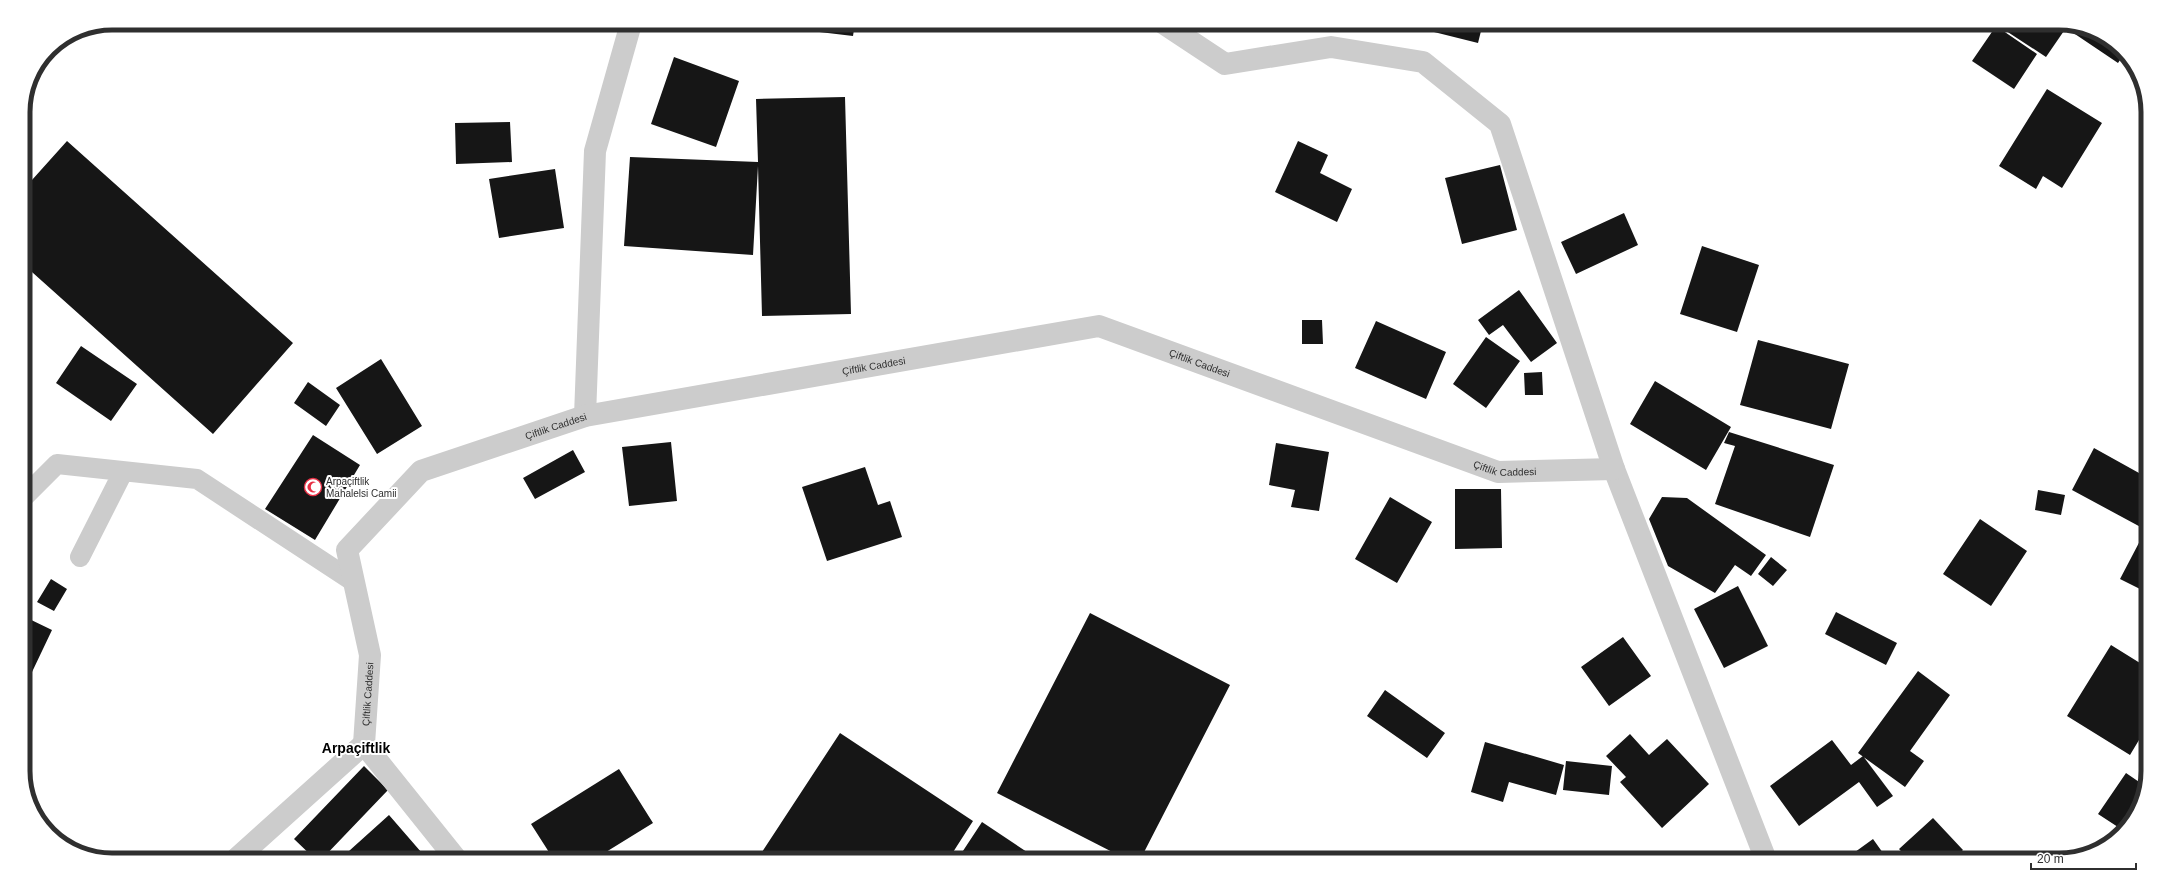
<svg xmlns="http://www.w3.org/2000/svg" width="2171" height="883" font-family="Helvetica,sans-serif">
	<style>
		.building { fill: #161616 }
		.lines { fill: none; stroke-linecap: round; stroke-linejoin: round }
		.lane { stroke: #ccc; stroke-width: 20 }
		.street { stroke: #ccc; stroke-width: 22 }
		.labels { text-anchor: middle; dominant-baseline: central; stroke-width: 4; stroke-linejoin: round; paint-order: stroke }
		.street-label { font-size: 10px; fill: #2f2f2f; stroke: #fff }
		.poi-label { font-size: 10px; fill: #2f2f2f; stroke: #fff; text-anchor: start }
		.district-label { font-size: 14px; font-weight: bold; fill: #000; stroke: #fff }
		.rim { fill: none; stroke: #2f2f2f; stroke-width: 5 }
	</style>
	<rect width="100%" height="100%" fill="#fff"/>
	<!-- building -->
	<path class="building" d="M812,23H855L853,36L811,31Z
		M1420,23H1483L1478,43L1418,28Z
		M1994,23H2059L2068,25L2046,57Z
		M1996,26L2037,54L2014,89L1972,61Z
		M2072,26L2093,30L2124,54L2118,63L2069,30Z
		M674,57L739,81L716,147L651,124Z
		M2047,89L2102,123L2062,188L2043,176L2036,189L1999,166Z
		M845,97L851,314L762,316L758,166L753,255L624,246L630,157L758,162L756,99Z
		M510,122L512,162L456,164L455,123Z
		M67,141L293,343L213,434L23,264V190Z
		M1298,141L1328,155L1320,173L1352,189L1337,222L1275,192Z
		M1500,165L1517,230L1462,244L1445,178Z
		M555,169L564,228L499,238L489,179Z
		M1624,213L1638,245L1576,274L1561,242Z
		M1702,246L1759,265L1737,332L1680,314Z
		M1519,290L1557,343L1531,362L1503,325L1489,335L1478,320Z
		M1302,320H1322L1323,344H1302Z
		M1376,321L1446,352L1426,399L1355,368Z
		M1486,337L1520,361L1486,408L1453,384Z
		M1758,340L1849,364L1831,429L1740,405Z
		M81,346L137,384L111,421L56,383Z
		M381,359L422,426L377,454L336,388Z
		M1542,372L1543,395H1525L1524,373Z
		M1655,381L1731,427L1706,470L1630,424Z
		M308,382L340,405L326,426L294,403Z
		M1729,432L1834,465L1810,537L1715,504L1735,446L1724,443Z
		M313,435L360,465L315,540L265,509Z
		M671,442L677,501L629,506L622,447Z
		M1276,443L1329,452L1319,511L1291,507L1295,490L1269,485Z
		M2094,448L2148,478V531L2072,490Z
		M573,450L585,472L535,499L523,478Z
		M865,467L878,505L890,501L902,537L827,561L802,487Z
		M1455,489H1501L1502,548L1455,549Z
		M2038,490L2065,495L2061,515L2035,510Z
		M1390,497L1432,522L1397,583L1355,559Z
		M1662,497L1687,498L1766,555L1751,576L1735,565L1715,593L1668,566L1649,519Z
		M1980,519L2027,551L1991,606L1943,574Z
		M2142,537L2148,540V593L2120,579Z
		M1771,557L1787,570L1773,586L1758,574Z
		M51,579L67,589L54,611L37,602Z
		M1738,586L1768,646L1724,668L1694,609Z
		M1836,612L1897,643L1886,665L1825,634Z
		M1090,613L1230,685L1140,860H1128L997,793Z
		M23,616L52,630L23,691Z
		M1623,637L1651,676L1609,706L1581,667Z
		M2111,645L2148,668V725L2130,755L2067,716Z
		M1918,671L1950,695L1910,751L1924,761L1905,787L1858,753Z
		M1385,690L1445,733L1427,758L1367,716Z
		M840,733L973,821L948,860H774L762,852Z
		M1630,734L1649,755L1667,739L1709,784L1662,828L1620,782L1626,777L1606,756Z
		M1832,740L1851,765L1863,756L1893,796L1877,807L1859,782L1799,826L1770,786Z
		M1485,742L1564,765L1556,795L1509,782L1503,802L1471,792Z
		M1566,761L1612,766L1609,795L1563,790Z
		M364,766L388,790L321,860H316L294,839Z
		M619,769L653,823L593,860H554L531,824Z
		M2126,773L2145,786L2141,805L2121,829L2098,814Z
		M389,815L428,860H339Z
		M1933,818L1963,850L1952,860H1909L1899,849Z
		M982,822L1039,860H957Z
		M1873,839L1888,860H1844Z"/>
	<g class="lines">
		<!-- lane -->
		<path class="lane" d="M23,498L57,464L197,479L354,582
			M80,557L123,472"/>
		<!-- street -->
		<g class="street">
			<path d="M1163,23L1225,64L1331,47L1423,62L1500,124L1614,469L1766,860"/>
			<path d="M585,416L595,151L630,27L628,23"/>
			<path id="s1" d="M364,744L370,655L347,550L421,471L585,416L1099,326L1498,472L1614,469"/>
			<path d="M364,744L457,860"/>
			<path d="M235,860L364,744"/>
		</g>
	</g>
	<!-- icons -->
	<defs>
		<g id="mosque-ring" transform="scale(0.9)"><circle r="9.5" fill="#fff" stroke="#e83045" stroke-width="1.5"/><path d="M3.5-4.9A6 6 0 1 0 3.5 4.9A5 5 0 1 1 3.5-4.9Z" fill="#e83045"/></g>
	</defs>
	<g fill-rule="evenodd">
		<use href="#mosque-ring" x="313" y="487"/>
	</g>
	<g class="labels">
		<!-- street labels -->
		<g class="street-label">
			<text stroke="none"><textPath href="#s1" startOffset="1107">Çiftlik Caddesi</textPath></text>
			<text stroke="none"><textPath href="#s1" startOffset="771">Çiftlik Caddesi</textPath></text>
			<text stroke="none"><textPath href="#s1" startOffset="447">Çiftlik Caddesi</textPath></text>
			<text stroke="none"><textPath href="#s1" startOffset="1431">Çiftlik Caddesi</textPath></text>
			<text stroke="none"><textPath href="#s1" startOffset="50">Çiftlik Caddesi</textPath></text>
		</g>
		<!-- poi labels -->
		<g class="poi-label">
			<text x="326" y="481">Arpaçiftlik<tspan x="326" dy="12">Mahalelsi Camii</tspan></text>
		</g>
		<!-- district labels -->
		<g class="district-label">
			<text x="356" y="748">Arpaçiftlik</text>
		</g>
	</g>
	<!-- crop -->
	<path d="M0 0H2171V883H0ZM112 30H2059A82 82 0 0 1 2141 112V771A82 82 0 0 1 2059 853H112A82 82 0 0 1 30 771V112A82 82 0 0 1 112 30Z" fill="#fff" fill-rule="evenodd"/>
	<path class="rim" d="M112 30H2059A82 82 0 0 1 2141 112V771A82 82 0 0 1 2059 853H112A82 82 0 0 1 30 771V112A82 82 0 0 1 112 30Z"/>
	<!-- scale -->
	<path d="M2031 863v6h105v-6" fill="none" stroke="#2f2f2f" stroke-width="2"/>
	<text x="2037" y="863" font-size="12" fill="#2f2f2f" stroke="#ffffff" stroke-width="3" paint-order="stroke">20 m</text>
</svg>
